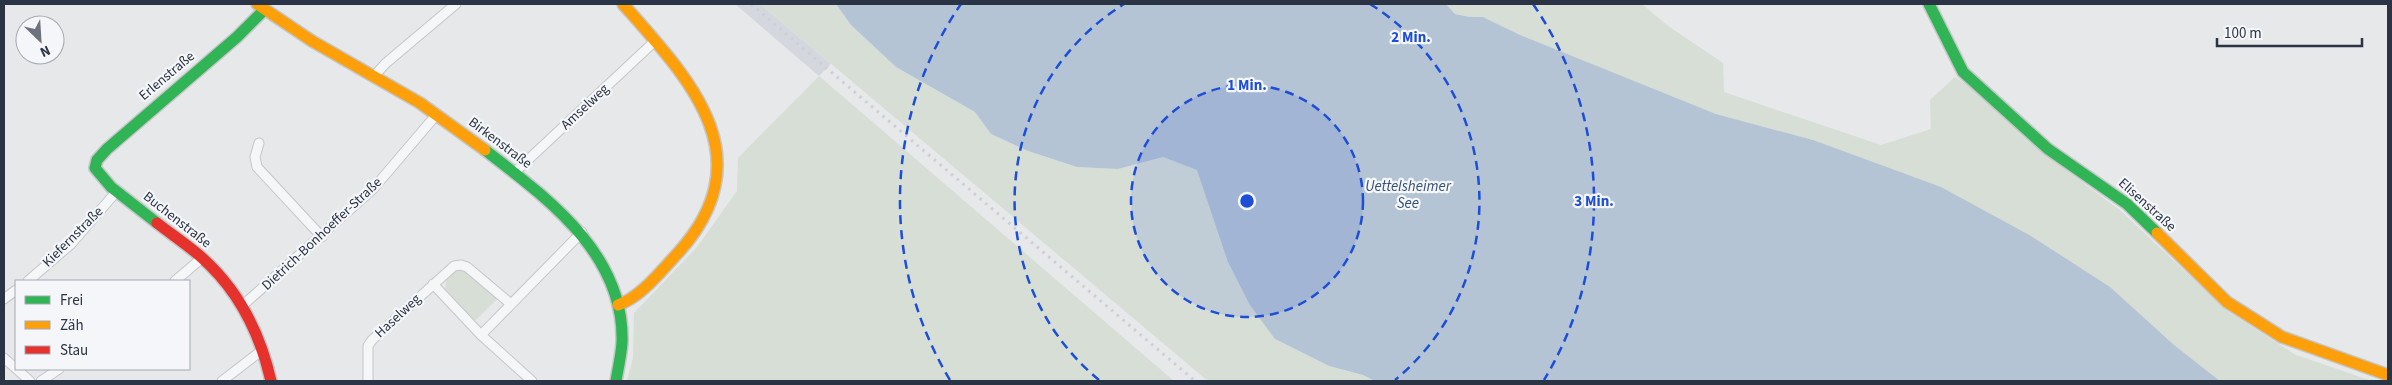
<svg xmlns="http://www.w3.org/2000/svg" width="2392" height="385" font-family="'Source Sans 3',sans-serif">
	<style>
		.built { fill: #d4d7dd }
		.green { fill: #d6ded6 }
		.water { fill: #b4c4d5 }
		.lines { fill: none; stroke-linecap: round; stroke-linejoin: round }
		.street-casing { stroke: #c4c6c8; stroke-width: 11 }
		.fast-casing { stroke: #c4c6c8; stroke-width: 14 }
		.slow-casing { stroke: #c4c6c8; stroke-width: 14 }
		.jam-casing { stroke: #c4c6c8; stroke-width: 14 }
		.street { stroke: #f5f6f7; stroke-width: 9 }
		.fast { stroke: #30b455; stroke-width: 11 }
		.slow { stroke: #ff9f0a; stroke-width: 11 }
		.jam { stroke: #e5322d; stroke-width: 11 }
		.rail { stroke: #cecfd2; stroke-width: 3; stroke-dasharray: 2.5 5; stroke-linecap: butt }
		.ring { fill: none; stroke: #1d4ed8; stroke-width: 2.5; stroke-dasharray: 9 6 }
		.labels { text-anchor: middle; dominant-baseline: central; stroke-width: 4.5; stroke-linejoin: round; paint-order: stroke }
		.street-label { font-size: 14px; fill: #2b3445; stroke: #f4f6f9 }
		.water-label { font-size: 15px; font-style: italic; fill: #34527a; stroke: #f4f6f9 }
		.centre { fill: #1d4ed8; stroke: #f4f6f9; stroke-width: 2.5 }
		.ring-label { font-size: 15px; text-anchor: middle; font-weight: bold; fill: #1d4ed8; stroke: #f4f6f9; stroke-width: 4.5; stroke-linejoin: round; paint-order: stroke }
	</style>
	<rect width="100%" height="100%" fill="#e6e8ea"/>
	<!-- built -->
	<path class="built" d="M735,4H760L831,64L819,76Z"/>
	<!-- green -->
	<path class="green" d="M760,4H836L851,25L896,67L975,112L991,134L1028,151L1077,167L1118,169L1163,157L1197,170L1275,339L1329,366L1363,375L1375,381H1208Z
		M1446,4H1642L1668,26L1723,63L1724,92L1881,145L1931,129L1930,100L1955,77L1971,87L2039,150L2121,211L2227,311L2296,355L2372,381H2220L2174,345L1813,140L1716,114L1518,34L1483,17H1470L1455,14Z
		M819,76L1174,381H627L633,358L634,313L697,247L737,191L738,158Z
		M462,270L467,272L498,298L475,321L445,289L447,277L454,271Z"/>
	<!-- water -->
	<path class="water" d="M836,4H1446L1455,14L1470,17H1483L1518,34L1716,114L1813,140L1941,187L2031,236L2110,287L2174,345L2220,381H1375L1363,375L1329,366L1275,339L1250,305L1228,262L1197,170L1163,157L1118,169L1077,167L1028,151L991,134L975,112L896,67L851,25Z"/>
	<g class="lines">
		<!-- street casing -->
		<g class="street-casing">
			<path id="street" d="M374,76L386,63L456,4
				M259,143L255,157L257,167L322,237
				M515,172L655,41
				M28,281L71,244L117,191
				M175,281L202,258
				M433,284L481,335L532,381
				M4,299L16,290
				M242,306L373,189L437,114
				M481,335L582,232
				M4,358L30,381
				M41,381L59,369
				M222,381L261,351
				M368,381V346L372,340L454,266L461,265L467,267L511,304"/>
		</g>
		<!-- fast casing -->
		<g class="fast-casing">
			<path id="fast" d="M1929,4L1963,72L2048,149L2127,204L2157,233
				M485,150C548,199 625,254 622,343C621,356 618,369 616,381
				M157,223L111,187L95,168L97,160L107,149L237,37L264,10"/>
		</g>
		<!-- slow casing -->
		<g class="slow-casing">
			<path id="slow" d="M257,4L312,41L420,103L485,150
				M2157,233L2227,302L2282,337L2388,375
				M618,305C641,297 661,271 678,253C765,157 690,80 623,4"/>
		</g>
		<!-- jam casing -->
		<g class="jam-casing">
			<path id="jam" d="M157,223C171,234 186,244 200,256C237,288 260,333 271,381"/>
		</g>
		<!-- street -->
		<use href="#street" class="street"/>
		<!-- fast -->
		<use href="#fast" class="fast"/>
		<!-- slow -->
		<use href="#slow" class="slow"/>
		<!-- jam -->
		<use href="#jam" class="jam"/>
		<!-- rail -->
		<path class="rail" d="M751,4L1195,381"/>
	</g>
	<!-- distance rings -->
	<circle cx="1247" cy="201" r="116" fill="#1d4ed8" fill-opacity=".12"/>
	<g class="ring">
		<circle cx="1247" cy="201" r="116"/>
		<path d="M1099 380A232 232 0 0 1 1124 4M1370 4A232 232 0 0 1 1395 380"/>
		<path d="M950 380A347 347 0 0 1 961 4M1533 4A347 347 0 0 1 1544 380"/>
	</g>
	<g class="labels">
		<!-- street labels -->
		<g class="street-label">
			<text transform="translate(167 76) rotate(-40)">Erlenstraße</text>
			<text transform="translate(585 107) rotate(-43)">Amselweg</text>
			<text transform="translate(500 143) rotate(37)">Birkenstraße</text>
			<text transform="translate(2147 205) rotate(42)">Elisenstraße</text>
			<text transform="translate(177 220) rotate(38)">Buchenstraße</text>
			<text transform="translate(322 234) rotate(-43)">Dietrich-Bonhoeffer-Straße</text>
			<text transform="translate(73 237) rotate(-45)">Kiefernstraße</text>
			<text transform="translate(398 316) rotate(-43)">Haselweg</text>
		</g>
		<!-- water labels -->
		<g class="water-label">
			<text x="1408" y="186">Uettelsheimer<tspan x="1408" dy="17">See</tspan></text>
		</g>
	</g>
	<circle cx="1247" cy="201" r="8" class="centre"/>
	<g class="ring-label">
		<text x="1411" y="42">2 Min.</text>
		<text x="1247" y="90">1 Min.</text>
		<text x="1594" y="206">3 Min.</text>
	</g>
	<!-- border -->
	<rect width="2392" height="385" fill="none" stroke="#2b3445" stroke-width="10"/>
	<!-- legend -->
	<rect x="15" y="280" width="175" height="90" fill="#f4f6f9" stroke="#a4a8b1"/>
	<rect x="25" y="296" width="25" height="8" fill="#30b455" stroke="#a4a8b1"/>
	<text x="60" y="305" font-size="15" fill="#2b3445">Frei</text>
	<rect x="25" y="321" width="25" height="8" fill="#ff9f0a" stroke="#a4a8b1"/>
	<text x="60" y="330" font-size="15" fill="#2b3445">Zäh</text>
	<rect x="25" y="346" width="25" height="8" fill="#e5322d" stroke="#a4a8b1"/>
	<text x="60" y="355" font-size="15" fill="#2b3445">Stau</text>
	<!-- north arrow -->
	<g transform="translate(40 40) rotate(155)"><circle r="24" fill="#f4f6f9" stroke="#a4a8b1"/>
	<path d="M0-4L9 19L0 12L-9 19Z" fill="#6c737f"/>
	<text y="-8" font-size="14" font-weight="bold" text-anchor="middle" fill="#2b3445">N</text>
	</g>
	<!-- scale -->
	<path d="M2217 38v8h145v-8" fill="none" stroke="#2b3445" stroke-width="2.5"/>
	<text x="2224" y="38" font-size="15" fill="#2b3445" stroke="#f4f6f9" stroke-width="4" paint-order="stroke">100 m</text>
</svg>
